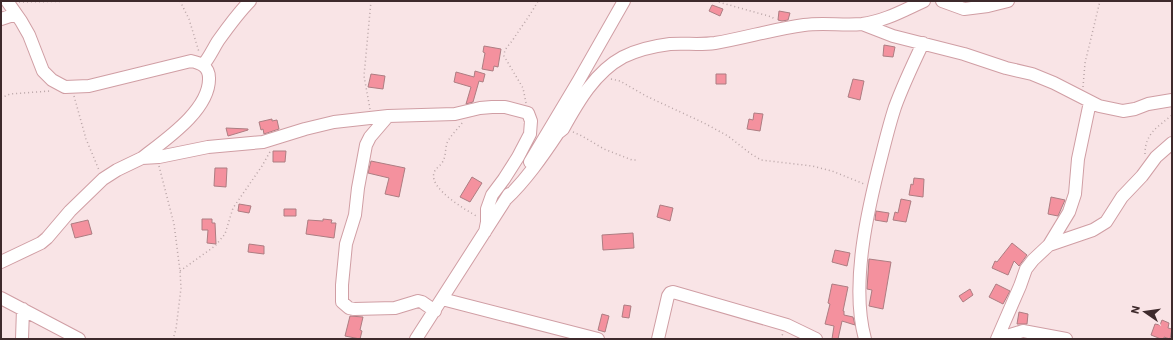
<svg xmlns="http://www.w3.org/2000/svg" width="1173" height="340" font-family="'IBM Plex Sans',sans-serif">
	<style>
		.building { fill: #f4919e; stroke: #ad7d82 }
		.lines { fill: none; stroke-linecap: round; stroke-linejoin: round }
		.minor-casing { stroke: #d09ea4; stroke-width: 14 }
		.path { stroke: #b9a5a7; stroke-width: 1.5; stroke-dasharray: 1 3; stroke-linecap: butt }
		.minor { stroke: #fff; stroke-width: 12 }
	</style>
	<rect width="100%" height="100%" fill="#f9e4e6"/>
	<!-- building -->
	<path class="building" d="M712,5L723,9L720,16L709,11Z
		M779,11L790,13L788,20L782,21L778,20Z
		M884,45L895,47L893,57L883,56Z
		M484,46L501,49L498,67L494,66L493,71L482,69L485,53L483,52Z
		M475,71L485,74L483,82L479,81L473,102L466,104L471,87L454,82L456,72L474,77Z
		M371,74L385,76L383,89L368,87Z
		M716,74H726V84H716Z
		M853,79L864,81L860,100L848,97Z
		M754,113L763,114L760,131L747,129L749,119L753,120Z
		M272,119V121L277,120L279,129L264,134L263,129L261,130L259,122Z
		M226,128L248,129V130L228,136Z
		M273,151H286L285,162H273Z
		M371,161L405,168L399,197L385,194L389,178L368,173Z
		M215,168H227L226,187L214,186Z
		M472,177L482,183L470,202L460,197Z
		M914,178L924,179L923,197L909,195L911,184L913,185Z
		M1051,197L1065,200L1058,216L1048,214Z
		M901,199L911,201L906,222L893,220L895,212L898,213Z
		M239,204L251,206L249,213L238,211Z
		M660,205L673,208L670,221L657,217Z
		M284,209H296V216H284Z
		M876,211L889,213L887,222L875,220Z
		M202,219H212V223H215L216,244L207,243L208,230H202Z
		M323,219L332,220L331,223H336L334,238L306,234L308,220L323,221Z
		M88,220L92,234L75,238L71,224Z
		M633,233L634,248L603,250L602,235Z
		M1012,243L1027,255L1019,266L1014,261L1008,275L992,268L995,261L997,262Z
		M249,244L264,246V254L248,252Z
		M835,250L850,253L847,266L832,262Z
		M869,259L891,262L883,309L869,306L872,290L867,289Z
		M832,284L848,287L843,311H844V315L853,317L855,325L842,321L838,339H832L834,326L825,324L830,304L828,303Z
		M996,284L1010,291L1003,304L989,297Z
		M970,289L973,295L963,302L959,296Z
		M624,305L631,306L629,318L622,317Z
		M1019,312L1028,314L1027,324H1017Z
		M602,314L609,316L605,332L598,330Z
		M350,316L363,317L360,330L362,331L360,339L345,336Z
		M1162,320L1169,323L1168,328L1172,329L1170,339L1164,337V339H1161L1151,335L1155,324L1160,325Z"/>
	<g class="lines">
		<!-- minor casing -->
		<g class="minor-casing">
			<path id="minor" d="M7,1L21,21L29,35L43,71L52,80L65,87L89,86L191,61C200,63 209,66 209,78C210,110 165,140 142,158
				M942,1L964,9L988,6L1008,1
				M1,19L16,14
				M862,24L893,36L964,54L1006,68L1032,74L1054,83L1099,106L1123,111L1135,109L1148,104L1172,100
				M203,65C209,58 213,49 218,41C228,27 238,13 250,1
				M388,116L370,137L366,145L358,188L355,215L346,244L342,285V302L349,308L354,309L395,308L418,301L422,302L435,311
				M530,162L579,80L624,1
				M505,200C526,180 542,157 558,133L563,129C578,102 595,72 623,57C637,50 654,46 670,44C685,43 700,45 715,43C745,38 774,29 804,25C824,22 843,26 862,24C885,21 904,10 924,1
				M1049,245L1093,230L1106,222L1122,197L1142,176L1156,157L1172,143
				M1,262L41,243L47,238L70,211L103,179L117,170L142,158L159,157L208,147L263,142L305,129L334,122L388,116L455,114L480,108L492,107H505L528,113L531,121L530,134L518,157L504,179L492,195L487,209V222L485,232
				M1,298L79,339
				M442,299L598,339
				M22,339L23,309
				M416,339L509,194
				M658,339L668,296L670,293L673,292L787,325L816,339
				M865,339C850,284 868,208 882,154C886,138 890,122 895,107C903,85 913,64 923,43
				M997,339L1020,286L1026,269L1033,260L1049,245L1069,212L1075,194L1078,159L1090,102
				M1009,339L1010,335L1023,331L1066,339"/>
		</g>
		<!-- path -->
		<path class="path" d="M180,1L189,19L199,52
			M715,1L772,17L775,20
			M19,2L88,1
			M611,79L620,81L646,96L704,123L728,136L751,154L761,160L812,166L832,171L864,184
			M1083,87L1085,63L1100,1
			M74,96L86,139L99,170
			M1,98L10,94L50,91
			M526,103L523,88L504,56C504,48 510,45 514,38C522,26 531,14 538,1
			M370,109L364,76L371,1
			M462,123C457,130 450,136 447,143C445,149 446,156 443,161C441,166 435,168 434,173C429,189 466,210 478,217
			M573,132L582,136L604,149L632,160H637
			M1145,154C1145,133 1158,127 1172,115
			M159,166L174,224L180,271L181,288L176,329L173,339
			M180,271L215,246L225,234L233,208L262,166L271,150
			M781,339L783,333"/>
		<!-- minor -->
		<use href="#minor" class="minor"/>
	</g>
	<!-- border -->
	<rect width="1173" height="340" fill="none" stroke="#3e2a2c" stroke-width="4"/>
	<!-- north arrow -->
	<g transform="translate(1145 312) rotate(283)" stroke="#f9e4e6" stroke-width="3" paint-order="stroke">
	<path d="M0-3L7 15L0 10L-7 15Z" fill="#3e2a2c"/>
	<text y="-6" font-size="11" font-weight="bold" text-anchor="middle" fill="#3e2a2c">N</text>
	</g>
</svg>
